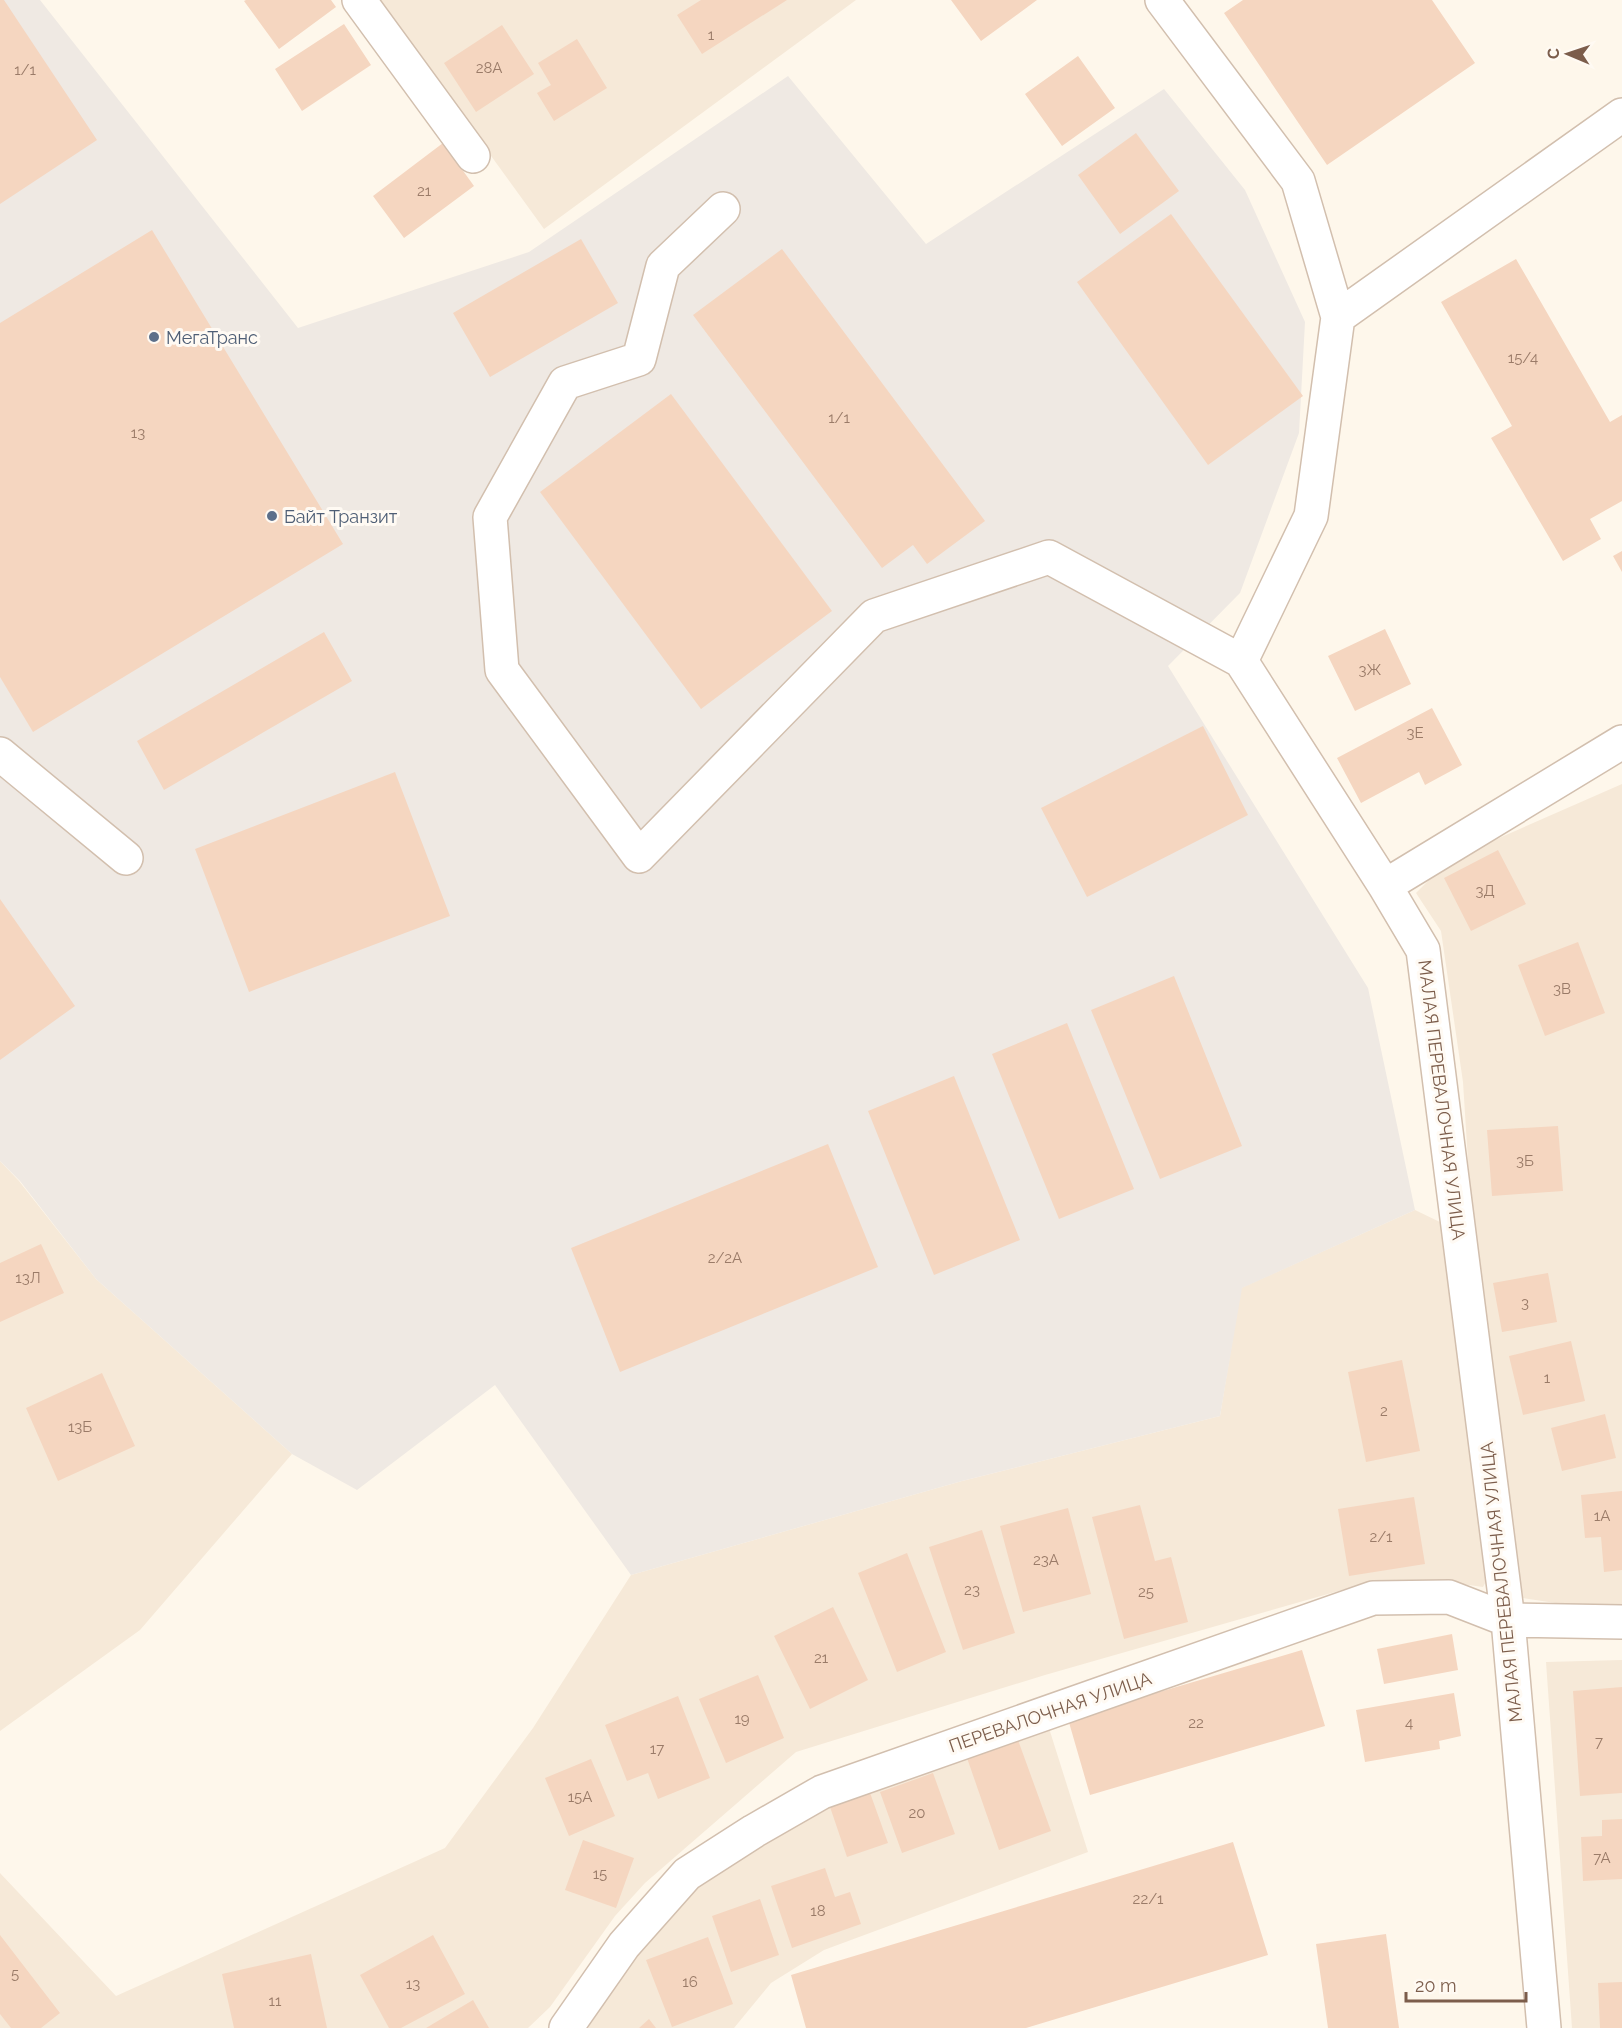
<svg xmlns="http://www.w3.org/2000/svg" width="1622" height="2028" font-family="Raleway,sans-serif">
	<style>
		.residential { fill: #f6e9d8 }
		.industrial { fill: #efe9e3 }
		.building { fill: #f5d6c0 }
		.lines { fill: none; stroke-linecap: round; stroke-linejoin: round }
		.minor-casing { stroke: #d2bfae; stroke-width: 36 }
		.minor { stroke: #fff; stroke-width: 33 }
		.service-dot { fill: #5c6f8a; stroke: #fffaf3; stroke-width: 2 }
		.labels { text-anchor: middle; dominant-baseline: central; stroke-width: 6; stroke-linejoin: round; paint-order: stroke }
		.number-label { font-size: 15px; fill: #9a7b68 }
		.service-label { font-size: 18px; fill: #4e5e75; stroke: #fffaf3; text-anchor: start }
		.street-label { font-size: 18px; fill: #7c5d4b; stroke: #fffaf3 }
	</style>
	<rect width="100%" height="100%" fill="#fef7eb"/>
	<!-- residential -->
	<path class="residential" d="M378,0H856L544,229Z
		M1622,784V1610L1595,1609L1523,1598L1473,1240L1463,1082L1441,931L1416,893L1449,860Z
		M0,1161L19,1181L96,1279L292,1454L140,1630L0,1731Z
		M1415,1210L1444,1224L1490,1574L1483,1587L1441,1581L1363,1584L1045,1675L796,1752L645,1883L615,1916L550,2007L528,2028H0V1873L116,1996L445,1848L533,1728L631,1575L962,1481L1220,1416L1241,1288Z
		M1622,1660V2028H1572L1546,1662Z
		M1048,1725L1088,1852L824,1950L771,1983L734,2028H588L638,1952L693,1888L823,1801Z"/>
	<!-- industrial -->
	<path class="industrial" d="M0,0H40L298,328L529,252L788,76L926,244L1164,89L1245,190L1305,322L1299,433L1240,593L1168,666L1368,988L1415,1210L1242,1288L1220,1416L962,1481L631,1575L495,1385L357,1490L292,1454L96,1279L20,1181L0,1161Z"/>
	<!-- building -->
	<path class="building" d="M0,0H4L97,140L0,204Z
		M246,0H331L336,7L279,49L244,1Z
		M701,0H787L702,54L677,15Z
		M951,0H1037L981,41Z
		M1243,0H1432L1475,63L1327,165L1224,13Z
		M344,24L371,65L302,111L275,69Z
		M502,25L534,74L476,112L444,63Z
		M577,39L607,88L554,121L537,93L551,85L538,63Z
		M1078,56L1115,108L1062,146L1025,94Z
		M1136,133L1179,191L1120,234L1078,175Z
		M443,143L474,186L404,238L373,196Z
		M1171,214L1303,396L1208,465L1077,282Z
		M152,230L343,544L33,732L0,677V323Z
		M581,239L618,303L490,377L453,313Z
		M782,249L985,521L927,564L913,545L882,568L693,315Z
		M1516,259L1610,422L1622,415V501L1590,519L1601,539L1563,561L1491,438L1512,426L1441,302Z
		M671,394L832,611L701,709L540,492Z
		M1622,551V572L1613,556Z
		M1385,629L1411,684L1355,711L1328,656Z
		M324,632L352,681L164,790L137,741Z
		M1432,708L1462,765L1425,785L1419,772L1361,803L1337,758Z
		M1203,726L1248,815L1087,897L1041,808Z
		M395,772L450,916L249,992L195,849Z
		M1498,850L1526,904L1471,931L1444,878Z
		M0,899L75,1006L0,1060Z
		M1578,942L1605,1013L1545,1036L1518,965Z
		M1174,976L1242,1146L1160,1179L1091,1010Z
		M1067,1023L1134,1189L1059,1219L992,1054Z
		M954,1076L1020,1240L934,1275L868,1111Z
		M1558,1126L1563,1191L1492,1196L1487,1130Z
		M828,1144L878,1267L620,1372L571,1248Z
		M41,1244L64,1293L0,1322V1263Z
		M1548,1273L1557,1322L1502,1332L1493,1283Z
		M1571,1341L1585,1401L1523,1415L1509,1356Z
		M1402,1360L1420,1451L1366,1462L1348,1372Z
		M102,1373L135,1446L58,1481L26,1408Z
		M1605,1414L1616,1458L1562,1471L1551,1428Z
		M1622,1491V1570L1604,1572L1601,1537L1585,1538L1581,1495Z
		M1414,1497L1425,1564L1349,1576L1338,1509Z
		M1140,1505L1155,1561L1171,1557L1188,1622L1124,1639L1092,1517Z
		M1068,1508L1091,1594L1023,1612L1000,1526Z
		M982,1530L1015,1633L963,1650L929,1547Z
		M907,1553L946,1652L897,1672L858,1573Z
		M833,1607L868,1680L810,1709L774,1636Z
		M1452,1634L1458,1670L1384,1684L1377,1649Z
		M1302,1650L1325,1726L1090,1795L1068,1719Z
		M758,1675L784,1738L726,1763L699,1699Z
		M1622,1687V1793L1580,1796L1573,1691Z
		M1454,1693L1461,1736L1439,1741L1440,1749L1365,1762L1356,1710Z
		M678,1696L710,1778L658,1799L648,1773L627,1781L605,1725Z
		M1018,1740L1051,1831L999,1850L967,1758Z
		M591,1759L615,1816L569,1836L545,1778Z
		M933,1773L955,1834L902,1853L880,1792Z
		M869,1790L888,1843L847,1857L829,1804Z
		M1622,1819V1879L1583,1881L1581,1837L1602,1836V1820Z
		M583,1840L634,1858L616,1908L565,1890Z
		M1233,1842L1268,1955L1026,2028H806L791,1975Z
		M825,1868L835,1897L850,1892L861,1924L792,1948L771,1886Z
		M760,1899L779,1955L731,1972L712,1916Z
		M1386,1934L1399,2028H1328L1316,1944Z
		M0,1935L60,2013L41,2028H11L0,2014Z
		M433,1935L465,1994L401,2028H389L360,1975Z
		M708,1937L733,2004L672,2027L646,1960Z
		M311,1954L327,2028H234L222,1974Z
		M1622,1982V2028H1600L1598,1983Z
		M473,2000L489,2028H426Z
		M649,2019L656,2028H639Z"/>
	<g class="lines">
		<!-- minor casing -->
		<g class="minor-casing">
			<path id="minor" d="M359,0L473,156
				M1162,0L1298,181L1338,317L1311,516L1241,661L1385,886L1423,950L1508,1620L1544,2028
				M723,209L663,266L639,359L565,383L490,517L502,670L639,856L874,616L1049,557L1241,661
				M1338,317L1622,115
				M0,754L126,858
				M1385,886L1622,742
				M566,2028L624,1945L687,1874L754,1831L822,1792L1373,1598L1449,1597L1508,1620L1622,1622"/>
		</g>
		<!-- minor -->
		<use href="#minor" class="minor"/>
	</g>
	<!-- markers -->
	<g class="service-dot">
		<circle cx="154" cy="337" r="6"/>
		<circle cx="272" cy="516" r="6"/>
	</g>
	<g class="labels">
		<!-- number labels -->
		<g class="number-label">
			<text x="711" y="35">1</text>
			<text x="489" y="68">28А</text>
			<text x="25" y="70">1/1</text>
			<text x="424" y="191">21</text>
			<text x="1523" y="358">15/4</text>
			<text x="839" y="418">1/1</text>
			<text x="138" y="433">13</text>
			<text x="1370" y="670">3Ж</text>
			<text x="1415" y="733">3Е</text>
			<text x="1485" y="891">3Д</text>
			<text x="1562" y="989">3В</text>
			<text x="1525" y="1161">3Б</text>
			<text x="725" y="1258">2/2А</text>
			<text x="28" y="1278">13Л</text>
			<text x="1525" y="1303">3</text>
			<text x="1547" y="1378">1</text>
			<text x="1384" y="1411">2</text>
			<text x="80" y="1427">13Б</text>
			<text x="1602" y="1516">1А</text>
			<text x="1381" y="1537">2/1</text>
			<text x="1046" y="1560">23А</text>
			<text x="972" y="1590">23</text>
			<text x="1146" y="1592">25</text>
			<text x="821" y="1658">21</text>
			<text x="742" y="1719">19</text>
			<text x="1196" y="1723">22</text>
			<text x="1409" y="1723">4</text>
			<text x="1599" y="1742">7</text>
			<text x="657" y="1749">17</text>
			<text x="580" y="1797">15А</text>
			<text x="917" y="1813">20</text>
			<text x="1602" y="1858">7А</text>
			<text x="600" y="1874">15</text>
			<text x="1148" y="1899">22/1</text>
			<text x="818" y="1911">18</text>
			<text x="15" y="1974">5</text>
			<text x="690" y="1982">16</text>
			<text x="413" y="1984">13</text>
			<text x="275" y="2001">11</text>
		</g>
		<!-- service labels -->
		<g class="service-label">
			<text x="166" y="337">МегаТранс</text>
			<text x="284" y="516">Байт Транзит</text>
		</g>
		<!-- street labels -->
		<g class="street-label">
			<text transform="translate(1442 1100) rotate(83)">МАЛАЯ ПЕРЕВАЛОЧНАЯ УЛИЦА</text>
			<text transform="translate(1501 1582) rotate(-96)">МАЛАЯ ПЕРЕВАЛОЧНАЯ УЛИЦА</text>
			<text transform="translate(1050 1712) rotate(-19)">ПЕРЕВАЛОЧНАЯ УЛИЦА</text>
		</g>
	</g>
	<!-- north arrow -->
	<g transform="translate(1568 54) rotate(272)" stroke="#fffaf3" stroke-width="4.5" paint-order="stroke">
	<path d="M0-4.5L10 22L0 15L-10 22Z" fill="#7c5d4b"/>
	<text y="-9" font-size="16" font-weight="bold" text-anchor="middle" fill="#7c5d4b">С</text>
	</g>
	<!-- scale -->
	<path d="M1406 1992v9h120v-9" fill="none" stroke="#7c5d4b" stroke-width="3"/>
	<text x="1415" y="1992" font-size="18" fill="#7c5d4b" stroke="#fffaf3" stroke-width="4.5" paint-order="stroke">20 m</text>
</svg>
